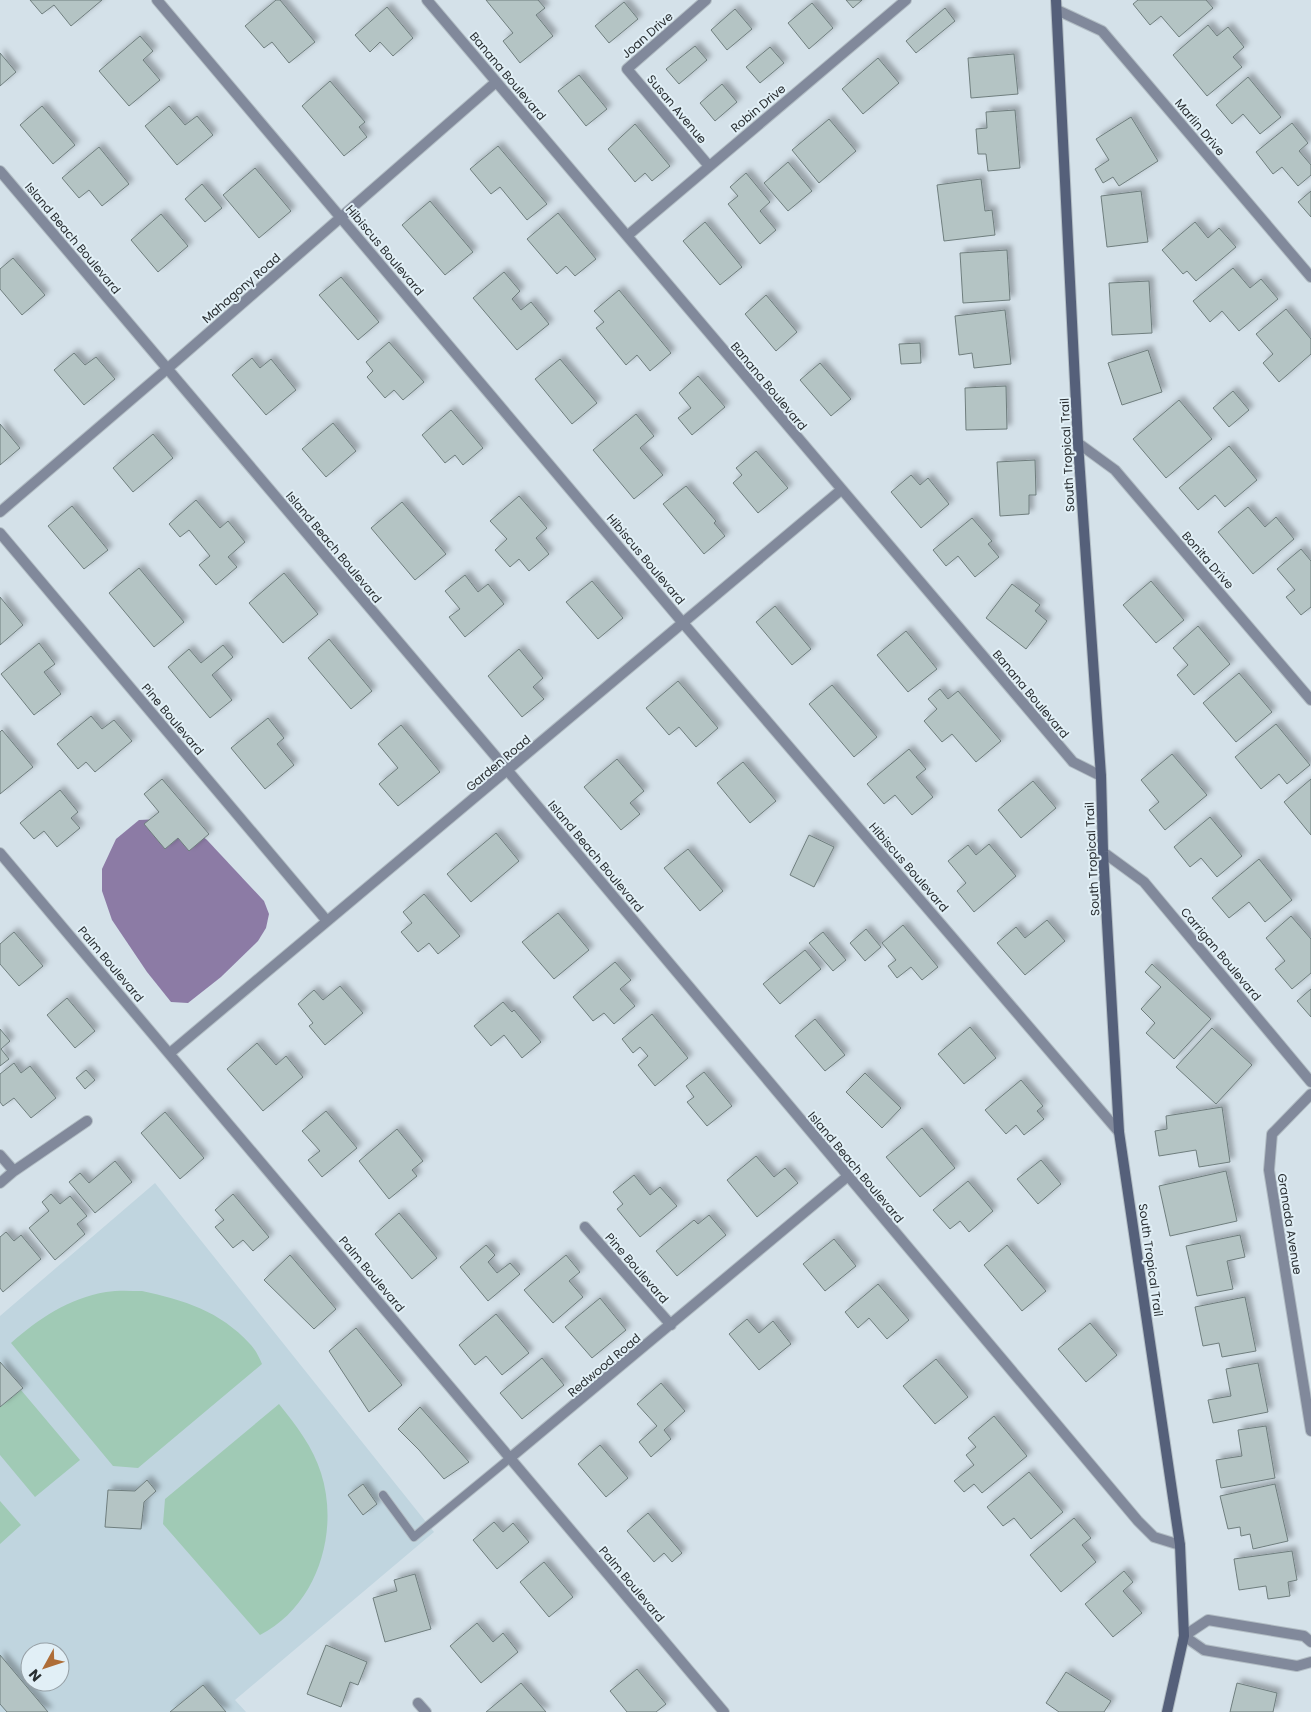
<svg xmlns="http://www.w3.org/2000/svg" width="1311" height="1712" font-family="Poppins,sans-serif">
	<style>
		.built { fill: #c0d5df; fill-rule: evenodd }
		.green { fill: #a0cab5 }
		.water { fill: #8c7ba5 }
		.building { fill: #b4c4c4; stroke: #6f7e7e; filter: url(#shadow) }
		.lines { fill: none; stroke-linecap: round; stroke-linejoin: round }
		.lane-casing { stroke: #b2bdc4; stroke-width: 10 }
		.street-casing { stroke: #b2bdc4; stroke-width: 12 }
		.secondary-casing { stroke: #b2bdc4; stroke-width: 12 }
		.lane { stroke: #81899b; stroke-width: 8 }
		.street { stroke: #81899b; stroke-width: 10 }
		.secondary { stroke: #55607a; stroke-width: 10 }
		.labels { text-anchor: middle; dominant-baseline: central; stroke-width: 4; stroke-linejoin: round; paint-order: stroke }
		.street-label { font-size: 12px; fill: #282d30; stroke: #e1eff6 }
	</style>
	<defs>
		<filter id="shadow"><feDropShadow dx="4.5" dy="-4.5" stdDeviation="2.5" flood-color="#0004"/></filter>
	</defs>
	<rect width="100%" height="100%" fill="#d4e1e9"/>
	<!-- built -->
	<path class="built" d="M155,1183L434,1532L235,1700L246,1712H0V1316ZM30,1652H60V1682H30Z"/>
	<!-- green -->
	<path class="green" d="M142,1291C184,1300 220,1311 250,1344C255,1349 259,1357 262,1364L138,1468L113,1466L11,1343C38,1319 69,1298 106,1292C118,1290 130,1291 142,1291Z
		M21,1390L80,1460L35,1497L0,1455V1407Z
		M279,1404C296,1425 313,1447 321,1473C340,1532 317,1606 260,1635L163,1524L165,1499Z
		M0,1501L21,1525L0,1544Z"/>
	<!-- water -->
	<path class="water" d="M180,818L207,840L264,901L269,914L266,928L258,941L221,977L188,1003L171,1002L147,972L112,920L102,891V869L116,839L139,820Z"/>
	<!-- building -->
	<path class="building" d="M30,0H102L71,26L54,5L42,14Z
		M276,0H280L315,42L289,63L272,42L264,48L245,26Z
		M486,0H538L545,8L536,15L553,36L520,63L503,41L513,33Z
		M846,0H862L853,8Z
		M1138,0H1206L1213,8L1179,37L1161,16L1150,25L1133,4Z
		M624,2L638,19L609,43L595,26Z
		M812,3L833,28L809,49L788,23Z
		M387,7L413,38L393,56L380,42L370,52L355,35Z
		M945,8L955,21L916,53L906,41Z
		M735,9L752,29L727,50L711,30Z
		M1208,25L1217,36L1228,27L1244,47L1233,57L1242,67L1207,96L1173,55Z
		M140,36L153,51L143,60L160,80L129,106L99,71Z
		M695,46L707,60L679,84L666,69Z
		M770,47L784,63L760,83L746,67Z
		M0,53L16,72L0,86Z
		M1014,54L1018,94L971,98L968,58Z
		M878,58L899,83L863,114L842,89Z
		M579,75L607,109L586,126L558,91Z
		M1248,77L1281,117L1260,134L1243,114L1232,124L1216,105Z
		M330,81L365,122L359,127L367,137L344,156L302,106Z
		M722,84L737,102L715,121L700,103Z
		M42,106L75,145L53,164L20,125Z
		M169,106L185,125L197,116L213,135L177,165L145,126Z
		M1015,110L1020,168L988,171L986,154H978L976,129L987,128L986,112Z
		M1131,117L1158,161L1119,186L1113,177L1103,183L1095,169L1109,160L1096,139Z
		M829,119L856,151L819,183L792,150Z
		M1292,123L1308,143L1299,151L1311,165V175L1298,186L1282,167L1273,174L1256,152Z
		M635,124L670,166L652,181L645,173L635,182L608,149Z
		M498,146L547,204L527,220L500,187L491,194L470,169Z
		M99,147L129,184L102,206L89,190L79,198L62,178Z
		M788,162L812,191L788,211L764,183Z
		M255,168L291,211L259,238L223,195Z
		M746,173L770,202L760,211L776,230L760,244L728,204L738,196L730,187Z
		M981,179L985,211L992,210L995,235L944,241L937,185Z
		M202,184L222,208L205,222L185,199Z
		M1141,191L1148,242L1107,247L1101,196Z
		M1311,191V217L1298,202Z
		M430,201L473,252L445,275L402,225Z
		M558,213L596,259L575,276L566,266L557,274L527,239Z
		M161,214L188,246L158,272L131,240Z
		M705,222L742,267L720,285L683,241Z
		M1195,222L1208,238L1219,228L1236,247L1196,281L1187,271L1183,274L1162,250Z
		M1007,250L1010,300L963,303L960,253Z
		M13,258L45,295L22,315L0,289V269Z
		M1233,268L1250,288L1261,279L1278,299L1239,331L1222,311L1210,322L1193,301Z
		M504,272L520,291L512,299L521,310L531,302L549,324L517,350L473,298Z
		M341,277L379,322L358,340L319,295Z
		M1149,281L1152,333L1112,335L1109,283Z
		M619,290L671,353L650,371L637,355L626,365L596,328L604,322L594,311Z
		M766,295L797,332L776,351L745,314Z
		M1286,309L1311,339V354L1279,382L1263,363L1273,354L1256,334Z
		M1005,310L1011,364L974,368L972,353L959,355L955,316Z
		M389,342L424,382L403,400L394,390L385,398L367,377L373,371L366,362Z
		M920,343L921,363L901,364L899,344Z
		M1148,350L1162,392L1122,405L1108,363Z
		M74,353L85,365L96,357L115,379L84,405L54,370Z
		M252,358L260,368L271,359L296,390L266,415L232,375Z
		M560,359L597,403L572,424L535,379Z
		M820,363L851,399L831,416L800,380Z
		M698,376L725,407L692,435L678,418L691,408L679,393Z
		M1006,386L1007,429L966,430L965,388Z
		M1233,391L1249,410L1229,427L1213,408Z
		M1179,400L1212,439L1166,478L1133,439Z
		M451,410L483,448L463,465L455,455L445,463L422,435Z
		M636,414L654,436L640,448L663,475L634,499L593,450Z
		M333,423L356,451L326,477L302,449Z
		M0,424L20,448L0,465Z
		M153,434L173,458L133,492L113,468Z
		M1229,446L1257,480L1225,507L1215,495L1198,510L1179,488Z
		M756,451L788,488L758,513L733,483L742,475L736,468Z
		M1035,460L1036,495H1029V514L1000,516L997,462Z
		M911,475L920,485L928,478L949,504L921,528L891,492Z
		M686,486L716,521L714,523L725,536L704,554L663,504Z
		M519,496L547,528L536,538L549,554L529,571L519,559L510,567L495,550L507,539L490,521Z
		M196,500L220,528L228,521L245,542L228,557L237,567L216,585L199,565L210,556L189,530L180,537L169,524Z
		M402,502L446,554L415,580L371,528Z
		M72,506L108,550L84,569L48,526Z
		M1248,507L1265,527L1276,517L1294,539L1253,574L1218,532Z
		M972,518L992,541L988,544L999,557L975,577L958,556L946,566L933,550Z
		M1301,549L1311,561V607L1301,615L1286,597L1295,590L1277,569Z
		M139,568L184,622L154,647L109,593Z
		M284,573L318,614L283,643L249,603Z
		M465,575L478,592L488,584L504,604L465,637L449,617L460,609L445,591Z
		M592,581L623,618L598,639L566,602Z
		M1151,581L1184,620L1156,643L1123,605Z
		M1012,584L1040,605L1035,611L1047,621L1026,649L986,618Z
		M0,597L23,625L0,645Z
		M775,606L811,649L792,665L756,622Z
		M1198,626L1230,664L1194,695L1177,675L1188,665L1173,648Z
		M906,631L937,669L908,692L877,655Z
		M329,639L372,691L351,709L308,658Z
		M39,643L55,664L44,672L61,694L34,715L1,674Z
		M223,645L233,657L212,675L232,700L210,718L168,667L189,649L201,663Z
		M519,649L543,678L533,687L544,699L522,717L488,676Z
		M1239,673L1272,712L1236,742L1203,703Z
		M678,681L718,728L696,747L679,727L669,735L646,708Z
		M832,685L877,737L854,757L809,704Z
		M940,689L948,699L958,691L1001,741L976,762L952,734L942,742L924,721L937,709L928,699Z
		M91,716L102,729L114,720L132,741L95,772L86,762L78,769L57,744Z
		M268,718L284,738L277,744L294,765L265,789L231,748Z
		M1276,724L1310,765L1287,784L1279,774L1261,789L1235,757Z
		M401,725L440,772L398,806L379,784L398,768L378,744Z
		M2,730L33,767L0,794V732Z
		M909,749L926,769L916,777L933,797L912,815L895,795L884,804L867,784Z
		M1172,754L1207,795L1165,830L1149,810L1159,802L1141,780Z
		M617,759L644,791L630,803L640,814L621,830L584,787Z
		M743,762L776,801L750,823L717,783Z
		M162,779L209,834L189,851L178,838L165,849L144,824L159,812L144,794Z
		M1311,779V835L1284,802Z
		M1033,781L1056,808L1021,838L998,810Z
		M60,790L78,812L71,818L80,828L57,847L44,831L34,839L20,823Z
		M1210,817L1242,856L1217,877L1201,858L1190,867L1174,847Z
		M496,833L519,861L471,902L447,874Z
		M809,835L834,847L814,887L790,875Z
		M989,844L1016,876L974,912L957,891L966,883L948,861L968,845L976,855Z
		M688,849L723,891L700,911L664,868Z
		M1259,859L1292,900L1265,922L1249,902L1229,918L1212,898Z
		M424,894L460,936L438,954L429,943L418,952L401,932L412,923L403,912Z
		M558,913L589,950L554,979L522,942Z
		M1291,916L1311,939V973L1292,989L1275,969L1285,961L1266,938Z
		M1047,920L1065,941L1025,975L997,943L1016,927L1025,938Z
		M903,925L938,967L922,980L911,967L897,978L888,966L896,960L882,943Z
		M866,929L881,947L865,961L850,943Z
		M14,932L43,966L19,986L0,964V944Z
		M823,932L846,960L833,971L809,943Z
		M805,950L821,969L780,1004L763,984Z
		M615,962L631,980L620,989L635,1006L614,1024L604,1013L593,1021L573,997Z
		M1152,964L1211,1019L1174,1059L1146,1033L1155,1023L1141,1009L1161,987L1145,972Z
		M340,986L363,1013L325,1045L309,1026L313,1023L298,1004L314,990L323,1000Z
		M1311,989V1017L1297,1001Z
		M67,998L95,1031L75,1048L47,1015Z
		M503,1002L512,1012L514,1010L541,1042L522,1058L504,1035L491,1046L474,1026Z
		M652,1014L688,1058L655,1086L638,1065L648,1056L640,1047L633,1053L622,1039Z
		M815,1019L845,1055L825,1071L795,1036Z
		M970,1027L996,1058L964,1084L938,1054Z
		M1212,1028L1252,1065L1216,1104L1176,1067Z
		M0,1029L10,1041L1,1049L9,1059L0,1066Z
		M257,1043L276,1065L286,1056L303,1077L263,1111L227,1069Z
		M14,1063L21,1073L30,1066L56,1098L31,1118L14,1098L3,1106L0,1102V1074Z
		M86,1070L95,1080L85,1089L76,1078Z
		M704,1072L732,1106L707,1126L687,1102L694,1097L686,1086Z
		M865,1073L901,1108L882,1128L846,1092Z
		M1021,1080L1043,1106L1037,1111L1044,1119L1024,1135L1016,1125L1006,1134L985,1110Z
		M1222,1107L1230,1162L1199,1167L1196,1150L1159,1156L1155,1131L1167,1129L1166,1116Z
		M326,1111L357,1148L322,1177L308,1160L320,1151L302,1131Z
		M165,1112L204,1158L180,1179L141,1133Z
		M922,1128L955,1168L920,1197L886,1157Z
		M397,1129L423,1161L412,1170L417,1176L389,1199L359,1161Z
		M756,1156L774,1177L785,1168L798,1183L757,1217L727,1180Z
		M1041,1160L1061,1184L1038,1204L1017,1179Z
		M115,1161L132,1182L95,1213L69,1182L80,1173L89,1183Z
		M1226,1171L1237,1221L1170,1236L1159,1186Z
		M634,1175L650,1195L660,1187L677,1206L640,1237L617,1209L623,1204L613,1192Z
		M968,1181L993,1211L969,1232L960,1221L950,1229L933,1210Z
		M51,1194L60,1204L70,1196L87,1216L77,1224L85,1234L55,1260L29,1228L49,1211L42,1202Z
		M233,1194L269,1237L253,1251L243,1240L233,1248L215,1227L224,1220L215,1210Z
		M399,1213L437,1258L412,1279L375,1234Z
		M709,1215L726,1235L677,1276L656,1251L694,1220L698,1224Z
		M6,1232L14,1241L21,1235L41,1259L3,1292L0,1288V1237Z
		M1240,1235L1245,1257L1227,1261L1233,1289L1197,1296L1186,1246Z
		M834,1239L856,1266L825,1291L803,1264Z
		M486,1245L495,1255L488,1262L497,1273L510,1263L520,1274L488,1301L460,1267Z
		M1007,1245L1046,1291L1022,1311L984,1265Z
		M290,1255L336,1309L314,1329L264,1280Z
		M566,1255L580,1272L569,1281L583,1297L553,1323L524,1290Z
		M878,1284L909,1320L887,1339L869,1318L858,1328L845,1312Z
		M1245,1297L1256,1351L1222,1357L1219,1343L1203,1346L1195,1307Z
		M600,1298L626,1330L592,1358L565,1327Z
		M496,1314L529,1353L502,1375L486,1356L475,1365L459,1345Z
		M747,1319L759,1333L773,1321L791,1344L759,1370L729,1334Z
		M1090,1323L1117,1355L1086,1382L1058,1349Z
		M356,1328L402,1385L369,1412L329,1351Z
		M542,1358L564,1385L522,1419L500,1393Z
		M936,1359L968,1397L935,1424L903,1386Z
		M0,1362L23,1388L0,1407Z
		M1258,1363L1268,1412L1213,1423L1208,1400L1231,1396L1226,1369Z
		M661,1383L685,1411L664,1430L671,1439L651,1457L639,1442L657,1426L637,1404Z
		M420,1407L469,1462L444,1479L419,1450L398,1429Z
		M994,1416L1027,1456L982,1493L974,1484L964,1492L954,1481L974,1465L966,1455L976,1447L968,1438Z
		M1266,1426L1275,1478L1221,1488L1216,1460L1242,1456L1238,1430Z
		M600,1445L628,1478L606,1497L578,1464Z
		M1029,1472L1063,1512L1031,1539L1014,1518L1003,1526L987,1507Z
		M147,1480L156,1491L144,1502L141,1529L105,1527L108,1490L135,1491Z
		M363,1484L377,1504L363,1515L348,1495Z
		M1275,1484L1288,1541L1253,1549L1250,1534L1241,1536L1240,1527L1228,1529L1220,1496Z
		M648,1513L682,1553L672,1562L664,1553L654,1562L627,1531Z
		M1074,1518L1091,1538L1082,1545L1096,1562L1061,1592L1030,1555Z
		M494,1522L503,1532L513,1523L529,1542L497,1569L473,1540Z
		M1292,1551L1297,1580L1288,1582L1290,1596L1268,1599L1266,1586L1239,1590L1234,1559Z
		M544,1562L573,1597L549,1617L520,1582Z
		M1124,1571L1133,1582L1123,1591L1142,1613L1113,1637L1085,1604Z
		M415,1574L431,1629L385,1642L373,1598L397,1591L394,1580Z
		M477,1623L493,1642L503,1633L518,1652L481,1683L450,1646Z
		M326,1645L367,1662L358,1685L350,1682L341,1707L307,1694Z
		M0,1655L48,1712H7L0,1704Z
		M637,1669L666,1704L656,1712H627L610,1691Z
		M1066,1672L1111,1701L1104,1712H1059L1046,1703Z
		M521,1683L546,1712H486Z
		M1237,1683L1277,1693L1273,1712H1230Z
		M203,1685L226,1712H170Z"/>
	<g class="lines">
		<!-- lane casing -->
		<g class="lane-casing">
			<path id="lane" d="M383,1495L414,1537L510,1458"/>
		</g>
		<!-- street casing -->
		<g class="street-casing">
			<path id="street" d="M157,0L683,623L1119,1132
				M427,0L1073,762L1101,776
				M706,0L627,69L709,166
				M1057,10L1102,31L1311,277
				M0,171L508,771L1138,1521L1154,1537L1180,1545
				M627,236L906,0
				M1078,443L1115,470L1311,700
				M0,512L167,369L496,82
				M0,533L327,921
				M1103,852L1144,882L1311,1082
				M0,853L724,1712
				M170,1053L841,490
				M1311,1094L1272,1134L1269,1170L1311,1431
				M0,1155L14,1171
				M0,1183L14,1171L87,1121
				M585,1227L671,1325
				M510,1458L848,1176
				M1311,1642L1304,1636L1208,1620L1184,1636L1204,1650L1297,1666L1311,1662
				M418,1703L426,1712"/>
		</g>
		<!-- secondary casing -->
		<g class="secondary-casing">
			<path id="secondary" d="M1056,0L1078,443L1101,776L1103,852L1119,1132L1180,1545L1184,1636L1167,1712"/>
		</g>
		<!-- lane -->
		<use href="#lane" class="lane"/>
		<!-- street -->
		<use href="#street" class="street"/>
		<!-- secondary -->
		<use href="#secondary" class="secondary"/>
	</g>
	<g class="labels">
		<!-- street labels -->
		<g class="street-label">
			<text transform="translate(647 35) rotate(-41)">Joan Drive</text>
			<text transform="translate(508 76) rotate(50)">Banana Boulevard</text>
			<text transform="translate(758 108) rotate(-40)">Robin Drive</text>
			<text transform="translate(677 109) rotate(50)">Susan Avenue</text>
			<text transform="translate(1200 127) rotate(50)">Marlin Drive</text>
			<text transform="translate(73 238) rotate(50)">Island Beach Boulevard</text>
			<text transform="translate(385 250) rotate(50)">Hibiscus Boulevard</text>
			<text transform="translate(241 288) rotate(-41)">Mahagony Road</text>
			<text transform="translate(769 386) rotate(50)">Banana Boulevard</text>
			<text transform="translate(1067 455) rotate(-93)">South Tropical Trail</text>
			<text transform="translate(334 547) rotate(50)">Island Beach Boulevard</text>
			<text transform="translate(646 559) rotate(50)">Hibiscus Boulevard</text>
			<text transform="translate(1208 560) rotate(49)">Bonita Drive</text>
			<text transform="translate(1031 694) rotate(50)">Banana Boulevard</text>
			<text transform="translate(173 719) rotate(50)">Pine Boulevard</text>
			<text transform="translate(498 763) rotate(-40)">Garden Road</text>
			<text transform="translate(596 856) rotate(50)">Island Beach Boulevard</text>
			<text transform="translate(1092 859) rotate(-93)">South Tropical Trail</text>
			<text transform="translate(909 867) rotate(49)">Hibiscus Boulevard</text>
			<text transform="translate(1221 954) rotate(50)">Carrigan Boulevard</text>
			<text transform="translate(111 964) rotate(50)">Palm Boulevard</text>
			<text transform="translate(856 1167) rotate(50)">Island Beach Boulevard</text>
			<text transform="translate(1290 1224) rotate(81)">Granada Avenue</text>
			<text transform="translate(1151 1260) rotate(82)">South Tropical Trail</text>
			<text transform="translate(637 1268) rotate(49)">Pine Boulevard</text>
			<text transform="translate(372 1274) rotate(50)">Palm Boulevard</text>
			<text transform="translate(604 1365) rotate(-40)">Redwood Road</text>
			<text transform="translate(632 1584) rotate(50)">Palm Boulevard</text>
		</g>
	</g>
	<!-- north arrow -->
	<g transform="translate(45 1667) rotate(230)"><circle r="24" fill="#e1eff6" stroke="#97a1a7"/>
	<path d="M0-4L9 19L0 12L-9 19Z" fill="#ae6d37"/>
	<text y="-8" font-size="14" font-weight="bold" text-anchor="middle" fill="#282d30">N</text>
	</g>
</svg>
